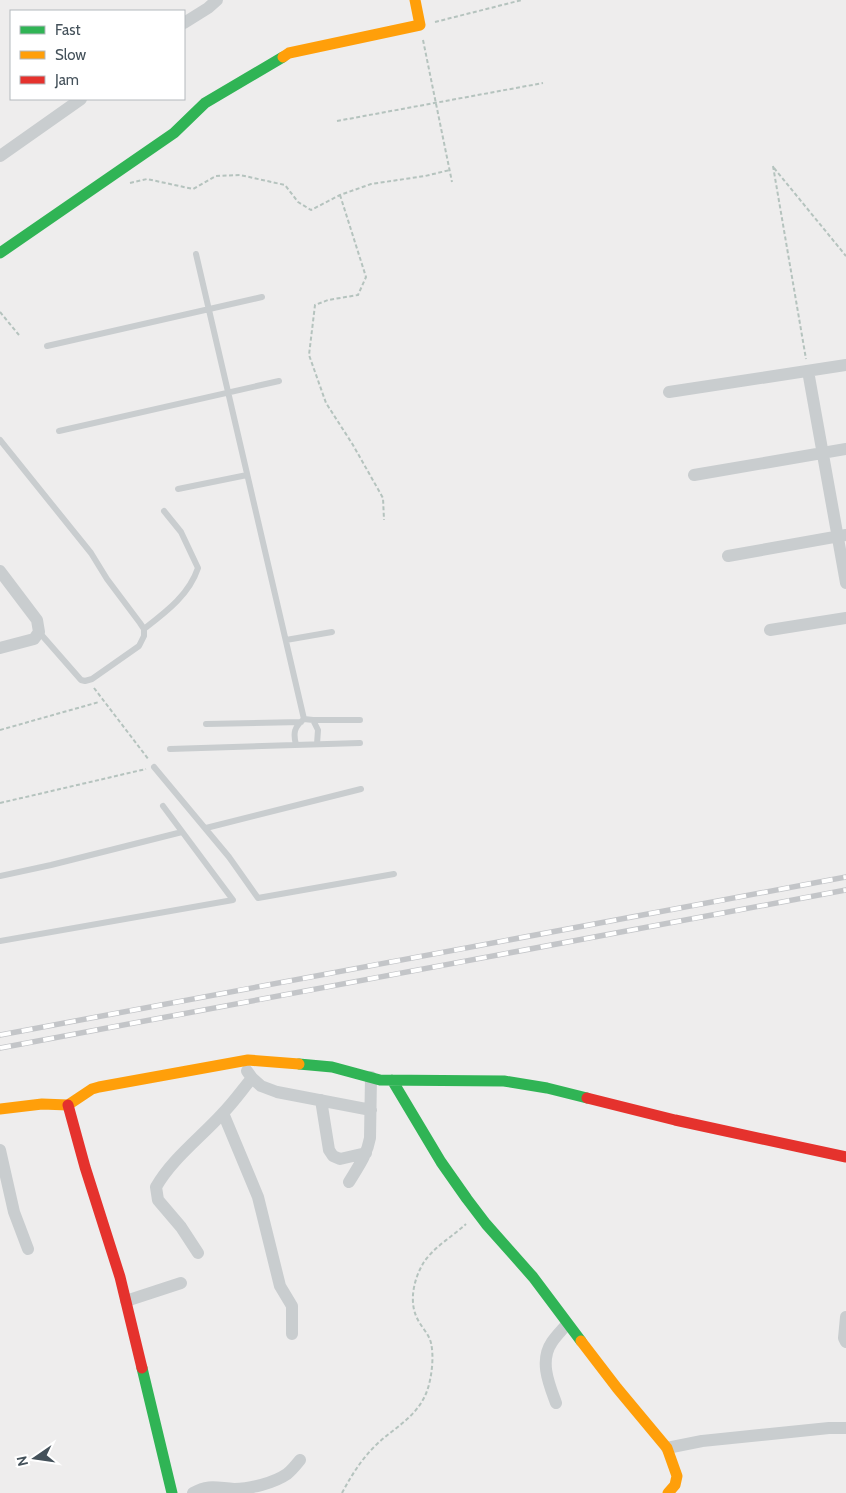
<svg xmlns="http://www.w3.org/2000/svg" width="846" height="1493" font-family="Cabin,sans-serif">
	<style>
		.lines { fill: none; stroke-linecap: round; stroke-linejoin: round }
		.path { stroke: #b5c3be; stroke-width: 2; stroke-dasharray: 4 2.5; stroke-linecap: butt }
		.lane { stroke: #c9cdcf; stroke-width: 6 }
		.street { stroke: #c9cdcf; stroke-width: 12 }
		.fast { stroke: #30b455; stroke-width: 11 }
		.slow { stroke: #ff9f0a; stroke-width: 11 }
		.jam { stroke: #e5322d; stroke-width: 11 }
		.rail-casing { stroke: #c3c5c8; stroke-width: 5.5 }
		.rail { stroke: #fff; stroke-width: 4; stroke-dasharray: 11; stroke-linecap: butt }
	</style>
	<rect width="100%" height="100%" fill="#eeeded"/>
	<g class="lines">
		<!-- path -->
		<path class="path" d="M435,22L522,0
			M423,40L452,182
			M337,121L543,83
			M773,166L806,359
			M774,168L846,256
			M130,183L147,179L193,189L216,176L240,175L285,185L298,202L311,210L340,195L371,184L425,176L450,170
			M340,195L366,277L358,295L328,300L315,305L309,355L326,403L353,445L383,498L384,520
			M0,312L19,335
			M94,688L149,760
			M0,730L99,702
			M0,803L146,769
			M342,1493C351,1476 361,1460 375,1446C394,1427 419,1417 428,1388C432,1375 434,1356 431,1343C429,1334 422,1328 418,1320C408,1302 414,1278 424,1262C434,1247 453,1236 466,1224"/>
		<!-- lane -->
		<path class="lane" d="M196,254L304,719
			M47,346L262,297
			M59,431L279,381
			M0,440L91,553L107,579L140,623L144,629V636L139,646L92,679L85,681L81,680L39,632
			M178,489L247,475
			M144,629C166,612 189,595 198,568L181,532L164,511
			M286,640L332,632
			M313,720H360
			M206,724L301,722
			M296,745C293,733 294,727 304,719L313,720L318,730L317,744
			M170,749L360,743
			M154,767L229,857L258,898L394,874
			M206,828L361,789
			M0,876L51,865L182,832
			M0,941L233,900L163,806"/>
		<!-- street -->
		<path class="street" d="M184,23L208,8L217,0
			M0,156L81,99
			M808,371L846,583
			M669,392L846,365
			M694,475L846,449
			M728,556L846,535
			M0,571L37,620L39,632L34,639L0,648
			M770,630L846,618
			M247,1071L252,1078L261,1086L277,1092L371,1110
			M321,1100L329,1150L333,1156L340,1159L366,1153
			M223,1113L258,1197L280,1286L292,1306V1334
			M0,1150L14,1212L28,1249
			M349,1182C358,1167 367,1155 370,1138L371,1077
			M198,1253L181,1227L158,1200L156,1187C172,1159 200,1138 222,1114C233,1103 242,1090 252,1078
			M126,1301L181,1283
			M846,1317L844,1338L846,1342
			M556,1403C549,1384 539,1361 552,1342C556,1336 562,1330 567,1324
			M667,1448L702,1441L829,1428H846
			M193,1493C209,1484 217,1488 234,1489C250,1489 274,1483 287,1474C292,1470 296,1465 300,1460"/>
		<!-- fast -->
		<path class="fast" d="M0,253L174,133L205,103L283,57
			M299,1064L332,1067L380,1080L504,1081L547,1088L587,1098
			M392,1080L441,1162L467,1199L486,1224L533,1277L581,1341
			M142,1368L172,1493"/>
		<!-- slow -->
		<path class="slow" d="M283,57L289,53L420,25L415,0
			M0,1109L42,1104L68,1105L92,1089L99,1087L248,1060L299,1064
			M581,1341L617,1388L667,1448L677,1476L675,1485L668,1493"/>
		<!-- jam -->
		<path class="jam" d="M587,1098L675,1120L846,1157
			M68,1105L85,1167L120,1277L142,1368"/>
		<!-- rail casing -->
		<g class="rail-casing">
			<path id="rail" d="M0,1035L846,877
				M0,1048L846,890"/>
		</g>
		<!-- rail -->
		<use href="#rail" class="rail"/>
	</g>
	<!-- legend -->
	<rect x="10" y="10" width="175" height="90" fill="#ffffff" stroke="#b4b9bd"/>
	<rect x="20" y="26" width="25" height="8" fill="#30b455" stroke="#b4b9bd"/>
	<text x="55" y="35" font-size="15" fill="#44515a">Fast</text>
	<rect x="20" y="51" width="25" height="8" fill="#ff9f0a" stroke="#b4b9bd"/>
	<text x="55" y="60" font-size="15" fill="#44515a">Slow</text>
	<rect x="20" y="76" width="25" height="8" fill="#e5322d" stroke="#b4b9bd"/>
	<text x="55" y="85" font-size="15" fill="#44515a">Jam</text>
	<!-- north arrow -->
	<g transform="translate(35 1458) rotate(257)" stroke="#ffffff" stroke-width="4" paint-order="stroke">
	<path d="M0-4L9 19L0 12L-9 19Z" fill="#44515a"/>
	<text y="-8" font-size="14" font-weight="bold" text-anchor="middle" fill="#44515a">N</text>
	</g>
</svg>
